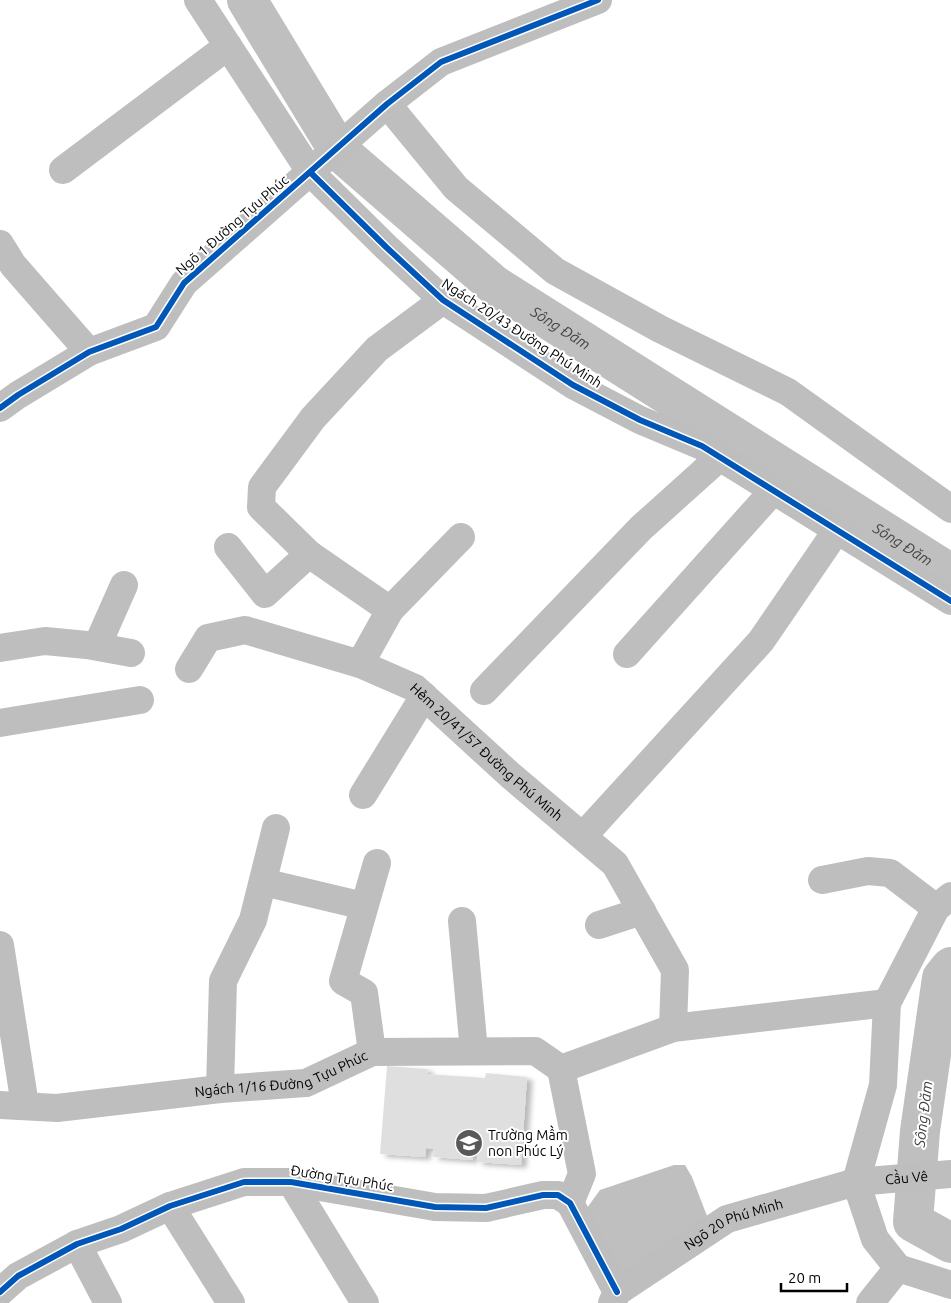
<svg xmlns="http://www.w3.org/2000/svg" width="951" height="1303" font-family="Ubuntu,sans-serif">
	<style>
		.water { fill: #bfbfbf }
		.lines { fill: none; stroke-linecap: round; stroke-linejoin: round }
		.river { stroke: #bfbfbf; stroke-width: 40 }
		.building { fill: #dfdfdf; filter: url(#shadow) }
		.minor { stroke: #bebebe; stroke-width: 28 }
		.cycleway-casing { stroke: #fff; stroke-width: 9 }
		.cycleway { stroke: #0057b8; stroke-width: 6 }
		.labels { text-anchor: middle; dominant-baseline: central; stroke-width: 4; stroke-linejoin: round; paint-order: stroke }
		.street-label { font-size: 14px; fill: #000; stroke: #fff }
		.poi-label { font-size: 14px; fill: #000; stroke: #fff; text-anchor: start }
		.water-label { font-size: 15px; font-style: italic; fill: #444; stroke: #fff }
	</style>
	<defs>
		<filter id="shadow"><feDropShadow dx="5.5" dy="3" stdDeviation="2.5" flood-color="#0004"/></filter>
	</defs>
	<rect width="100%" height="100%" fill="#fff"/>
	<!-- water -->
	<path class="water" d="M674,1165H685L692,1177L712,1229L639,1279L613,1270L587,1208L600,1190Z"/>
	<g class="lines">
		<!-- river -->
		<g class="river">
			<path id="s1" d="M247,0L338,150L494,285L951,574"/>
			<path d="M951,967L942,978L920,1131L913,1222L951,1243"/>
		</g>
	</g>
	<!-- building -->
	<path class="building" d="M387,1066L428,1069L427,1074L485,1078L486,1073L527,1077L521,1165L477,1162L478,1153L473,1152V1160L433,1157L434,1149L426,1148L425,1157L380,1154Z"/>
	<g class="lines">
		<!-- minor -->
		<g class="minor">
			<path d="M198,0L311,173L386,247L443,300L573,385L640,420L702,446L951,601"/>
			<path d="M387,104L456,188L555,271L660,329L788,392L951,509"/>
			<path d="M63,170L228,46"/>
			<path d="M0,244L13,265L89,352"/>
			<path d="M443,300L377,349L313,418L262,487L261,507L309,554L390,610L461,537"/>
			<path d="M0,408L18,395L89,352L156,327L184,283L387,104L441,62L598,0"/>
			<path d="M228,547L265,594L309,554"/>
			<path d="M97,646L124,585"/>
			<path d="M0,648L45,641L87,645L131,653"/>
			<path d="M627,654L773,491"/>
			<path d="M360,664L390,610"/>
			<path id="s2" d="M189,669L208,638L245,630L360,664L415,688L510,775L615,864L675,970L673,1028"/>
			<path d="M484,691L641,528L720,457"/>
			<path d="M0,723L140,700"/>
			<path d="M363,795L424,696"/>
			<path d="M583,836L761,641L837,530"/>
			<path d="M822,880L868,871L890,873L936,908"/>
			<path d="M263,882L364,906"/>
			<path d="M951,896L936,908L887,1003L883,1085L856,1182L875,1239L898,1268L951,1285"/>
			<path d="M462,921L474,1051"/>
			<path d="M599,925L642,911"/>
			<path d="M0,945L25,1105"/>
			<path d="M372,1052L364,993L343,981L377,863"/>
			<path d="M561,1069L673,1028L887,1003"/>
			<path d="M561,1069L582,1174L570,1203"/>
			<path d="M220,1089L223,981L253,920L276,828"/>
			<path id="s3" d="M0,1105L57,1108L220,1089L306,1083L372,1052L535,1051L561,1069"/>
			<path d="M291,1182L365,1303"/>
			<path d="M170,1206L231,1303"/>
			<path d="M77,1244L108,1303"/>
			<path d="M0,1292L18,1276L77,1244L121,1229L170,1206L244,1182H291L435,1207L486,1208L543,1195H558L570,1203L617,1292"/>
			<path id="s4" d="M612,1303L617,1292L727,1219L856,1182L951,1174"/>
			<path d="M870,1303L898,1268"/>
		</g>
		<!-- cycleway casing -->
		<g class="cycleway-casing">
			<path id="cycleway" d="M311,173L386,247L443,300L573,385L640,420L702,446L951,601
				M0,408L18,395L89,352L156,327L184,283L387,104L441,62L598,0
				M0,1292L18,1276L77,1244L121,1229L170,1206L244,1182H291L435,1207L486,1208L543,1195H558L570,1203L617,1292"/>
		</g>
		<!-- cycleway -->
		<use href="#cycleway" class="cycleway"/>
	</g>
	<!-- icons -->
	<defs>
		<g id="school-disc" transform="scale(1.4375)"><circle r="9.5" fill="#595959" stroke="#fff"/><path d="M0-5L7-2L0 1L-7-2ZM-4 1L0 2.5L4 1V4Q0 6-4 4Z" fill="#fff"/></g>
	</defs>
	<g fill-rule="evenodd">
		<use href="#school-disc" x="469" y="1143"/>
	</g>
	<g class="labels">
		<!-- street labels -->
		<g class="street-label">
			<text transform="translate(232 225) rotate(-41)">Ngõ 1 Đường Tựu Phúc</text>
			<text transform="translate(522 333) rotate(33)">Ngách 20/43 Đường Phú Minh</text>
			<text stroke="none"><textPath href="#s2" startOffset="350">Hẻm 20/41/57 Đường Phú Minh</textPath></text>
			<text stroke="none"><textPath href="#s3" startOffset="285">Ngách 1/16 Đường Tựu Phúc</textPath></text>
			<text transform="translate(342 1178) rotate(9)">Đường Tựu Phúc</text>
			<text stroke="none"><textPath href="#s4" startOffset="329">Cầu Vê</textPath></text>
			<text stroke="none"><textPath href="#s4" startOffset="148">Ngõ 20 Phú Minh</textPath></text>
		</g>
		<!-- poi labels -->
		<g class="poi-label">
			<text x="488" y="1135">Trường Mầm<tspan x="488" dy="16">non Phúc Lý</tspan></text>
		</g>
		<!-- water labels -->
		<g class="water-label">
			<text stroke="none"><textPath href="#s1" startOffset="461">Sông Đăm</textPath></text>
			<text stroke="none"><textPath href="#s1" startOffset="866">Sông Đăm</textPath></text>
			<text transform="translate(923 1114) rotate(-83)">Sông Đăm</text>
		</g>
	</g>
	<!-- scale -->
	<path d="M781 1283v8h66v-8" fill="none" stroke="#000000" stroke-width="2.5"/>
	<text x="788" y="1283" font-size="15" fill="#000000" stroke="#ffffff" stroke-width="4" paint-order="stroke">20 m</text>
</svg>
